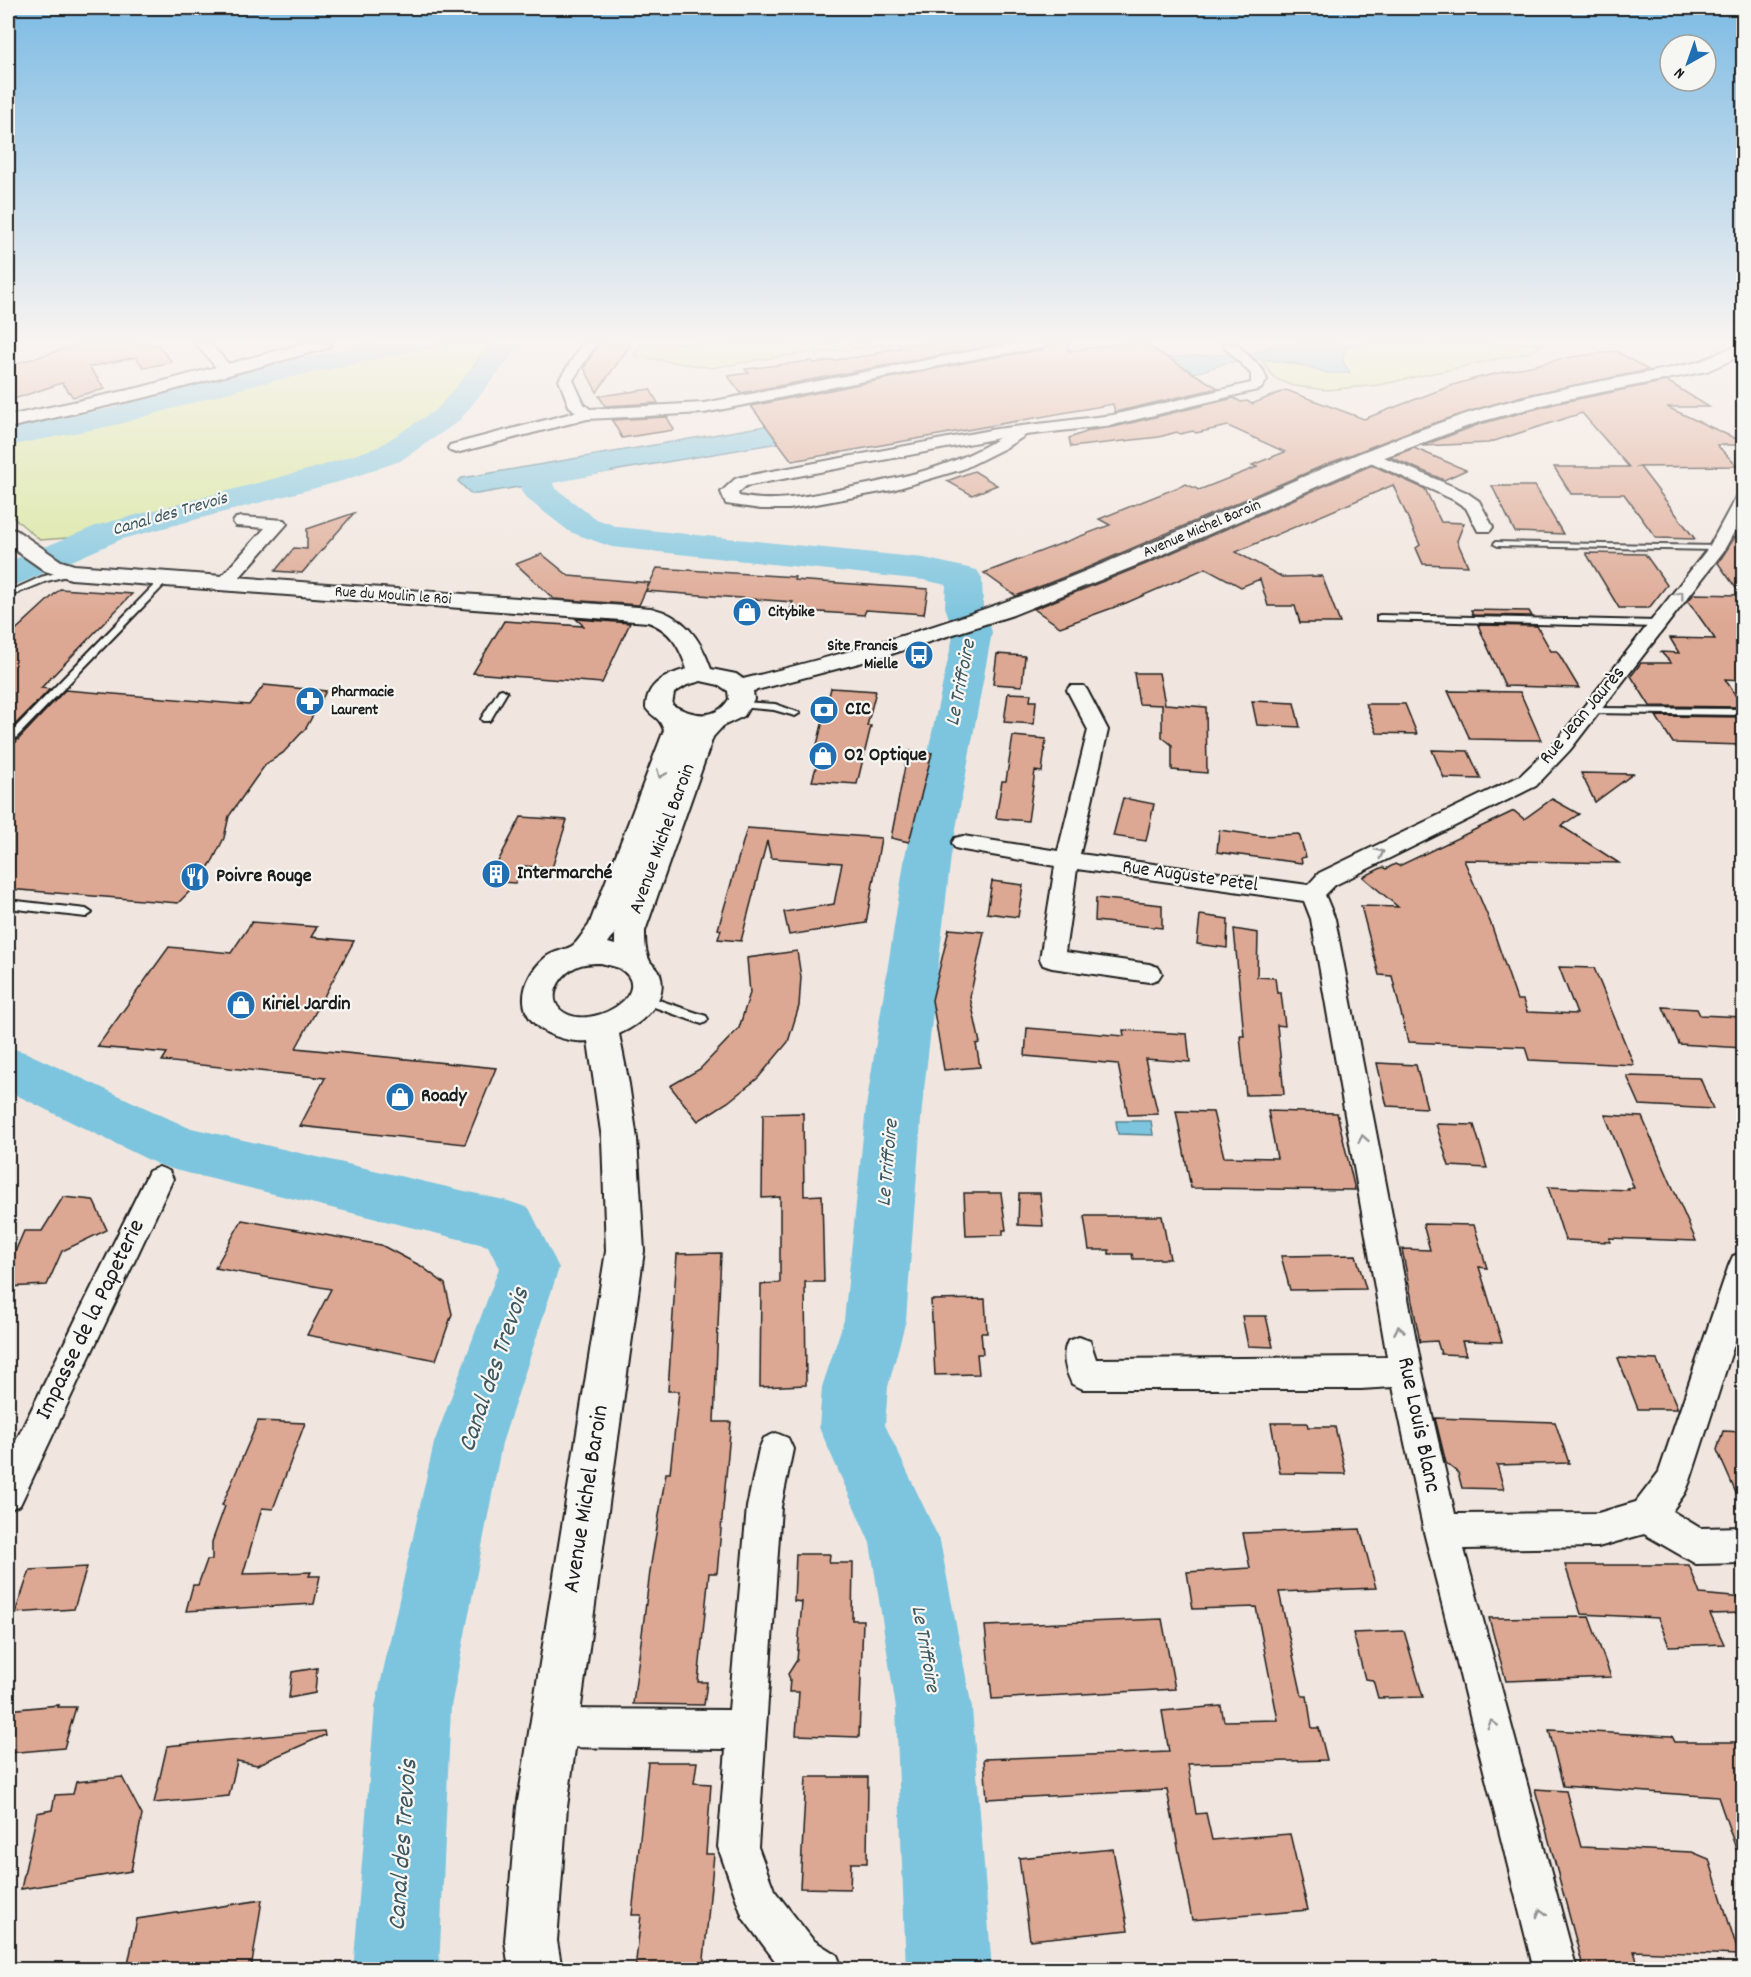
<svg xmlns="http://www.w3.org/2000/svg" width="1751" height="1977" font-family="Dekko,sans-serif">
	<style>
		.green { fill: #d6e69a; stroke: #79815b; stroke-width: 1.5 }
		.water { fill: #7dc5de; stroke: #568190; stroke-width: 1.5 }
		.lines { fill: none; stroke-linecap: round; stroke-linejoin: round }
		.river { fill: #7dc5de; fill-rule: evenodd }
		.building { fill: #dda893; stroke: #1c1c1c; stroke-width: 1.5 }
		.service-casing { stroke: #1c1c1c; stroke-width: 4 }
		.minor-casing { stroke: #1c1c1c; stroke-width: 4 }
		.tertiary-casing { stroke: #1c1c1c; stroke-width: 4 }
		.service { fill: #f6f6f2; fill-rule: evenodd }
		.minor { fill: #f6f6f2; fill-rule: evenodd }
		.tertiary { fill: #f6f6f2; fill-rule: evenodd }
		.oneway { stroke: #949492 }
		.labels { text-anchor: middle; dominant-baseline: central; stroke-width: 4.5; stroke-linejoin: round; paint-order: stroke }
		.far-street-label { font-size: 16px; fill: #1c1c1c; stroke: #f6f6f2 }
		.far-poi-label { font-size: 16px; font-weight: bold; fill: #1c1c1c; stroke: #f6f6f2; text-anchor: start }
		.far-water-label { font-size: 18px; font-style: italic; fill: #3e5760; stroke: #f6f6f2 }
		.poi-label { font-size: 20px; font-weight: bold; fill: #1c1c1c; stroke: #f6f6f2; text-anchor: start }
		.street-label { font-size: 20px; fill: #1c1c1c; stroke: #f6f6f2 }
		.water-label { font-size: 21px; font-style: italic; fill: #3e5760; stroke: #f6f6f2 }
		.near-street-label { font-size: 24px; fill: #1c1c1c; stroke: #f6f6f2 }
		.near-water-label { font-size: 26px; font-style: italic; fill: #3e5760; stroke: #f6f6f2 }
	</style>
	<rect width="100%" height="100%" fill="#f1e6df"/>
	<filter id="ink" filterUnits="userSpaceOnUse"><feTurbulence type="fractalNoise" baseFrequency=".0167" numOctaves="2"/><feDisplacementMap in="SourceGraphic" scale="12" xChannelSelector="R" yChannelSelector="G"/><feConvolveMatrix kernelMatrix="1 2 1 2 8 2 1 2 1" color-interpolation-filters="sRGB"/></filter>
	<g filter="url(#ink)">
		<!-- green -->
		<path class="green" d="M444,344H490L442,409L389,448L330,467L172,509L80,537L40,540L8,513V441L133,416L255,381Z
			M642,344H893L783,356L711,368L634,356Z
			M1356,344H1543L1530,352L1379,385L1327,390L1293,386L1274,378L1261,359C1292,361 1319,372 1349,373L1341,360L1346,347Z"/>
		<!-- water -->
		<path class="water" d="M1277,344H1356L1346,347L1342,360L1350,373H1328L1295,363L1261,359L1225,363L1203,371L477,494H471L458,481L462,478L1163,358L1253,353Z
			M1116,1121H1151L1153,1135L1118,1134Z"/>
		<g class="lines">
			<!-- river -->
			<path class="river" d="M368,344H421L417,350L247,387L116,425L8,446V428L112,408L241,371Z
				M492,344H521L459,421L400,461L342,481L122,539L21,583L8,586V562L98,525L318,467L378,447L437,409Z
				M599,455L610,458L615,465L610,472L553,483L554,487L594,518L618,527L924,558L977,570L982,578L983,607L992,632L951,856L922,1107L906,1320L888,1387L885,1425L940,1541L972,1708L992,1970H906L896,1708L870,1543L819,1427L822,1387L844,1320L866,1107L905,856L954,632L945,607L946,585L924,580L612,547L570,532L526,498L521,491L520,477L524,470Z
				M8,1047L27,1053L187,1127L508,1201L529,1208L559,1268L502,1443L451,1707L439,1970H353L375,1707L434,1443L499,1268L488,1246L175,1170L155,1163L8,1091Z"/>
		</g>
		<!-- building -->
		<path class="building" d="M81,344H157L172,362L144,368L136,357L89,367L105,389L73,397L62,383L8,401V366Z
			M598,344H631L597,392L584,368Z
			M897,344H1000L741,393L728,376L749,373L745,369L812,361L814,363L822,362L878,354L876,352L901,348Z
			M1050,344H1068L1069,351L1117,344H1145L1218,388L1115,412L1113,404L792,461L751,406L989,358L1041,350Z
			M1616,351L1648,370L1522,396L1416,429L1320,467L1082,570L1016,596L984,573L1110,525L1099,519L1186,484L1199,490L1257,467L1252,465L1285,452L1228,426L1196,433L1193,431L1180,434L1177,432L1159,437L1071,447L1069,438L1092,430L1114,427L1234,398L1241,402L1247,401L1252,404L1286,390L1364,419L1453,385L1477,378L1565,358Z
			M1667,381L1709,407H1667L1743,442V445H1717L1737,466L1635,467H1640L1695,539L1656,538L1624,494H1571L1554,467H1629L1582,413L1488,443L1422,446L1480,424L1558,403Z
			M650,389L658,403L605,406L599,396Z
			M667,417L674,430L622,438L612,420Z
			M1414,448L1466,470L1444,480L1390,457Z
			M1372,465L1425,489L1441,522L1464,523L1457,541L1468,566L1423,564L1416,548L1420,545L1393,485L1236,552L1282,577L1322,576L1340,623H1300L1295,606H1268L1260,579L1241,587L1206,568L1126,603L1060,627L1034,609L1146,564Z
			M974,471L997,485L972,495L947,481Z
			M1492,486H1535L1563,534L1515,532Z
			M354,513L302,573L275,571L294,548L307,549V529Z
			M1743,525V680L1725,679L1743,707L1650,706L1631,676L1641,663H1671L1661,652L1679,653L1670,638L1715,639L1688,601L1694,594L1741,595L1718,563Z
			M1586,553L1645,554L1667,585L1649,608H1619Z
			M542,554L569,576L649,583L639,605L554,599L516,564Z
			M657,568L795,577L794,580L928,589L924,614L866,610L864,615L790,610L793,602L646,591Z
			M60,589L132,594L41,688L50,689L8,732V637Z
			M1471,610L1529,611L1532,616L1473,615Z
			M576,619L630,623L602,683L473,673L504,621L584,626Z
			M1478,625L1537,626L1551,651H1557L1579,688L1505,686Z
			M997,654L1025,656L1022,686L993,684Z
			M1134,673H1159L1165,704L1206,707L1207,773L1172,770V745L1162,737V705L1139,704Z
			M264,685L326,691L306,728L283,753L266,764L255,779L229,816L224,838L212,862L194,887L178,903L8,889V745L14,744L65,690L249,705Z
			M831,688L876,691L867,726H871L857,784L812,781L819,757H814Z
			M1448,691L1520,692L1541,740L1470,739Z
			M1008,693L1031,694L1030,701H1036L1034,724L1004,722Z
			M1252,701L1294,703L1300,727L1257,725Z
			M1366,704H1405L1417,734L1377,733Z
			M1656,716L1743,717V745L1673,743Z
			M1013,736L1046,739L1042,772L1035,771L1028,821L996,818L1002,781H1006Z
			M1432,750L1468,751L1481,779L1444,778Z
			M908,751L932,753L909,842L891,838Z
			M1581,773L1633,774L1595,802Z
			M1123,798L1154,804L1146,841L1113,836Z
			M1552,799L1579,814L1561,826L1619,863L1464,860L1491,924L1517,1000H1523L1527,1012L1577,1014L1559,967L1594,968L1634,1065L1529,1060L1525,1047L1408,1042L1392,976L1379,975L1361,906L1398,907L1363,877L1383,867L1386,869L1395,864L1399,866L1514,811L1524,819Z
			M521,817L567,820L552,868L523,866L515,883L488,881Z
			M747,828L881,838L866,923L789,935L784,912L834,904L842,863L771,858L767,841L741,941L718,939L721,930L718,929Z
			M1219,830L1263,836L1299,834L1306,857L1301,858L1302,863L1217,852Z
			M992,881L1023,885L1018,917L987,913Z
			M1096,898L1162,905V928L1095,921Z
			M1200,915L1228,919L1227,948L1197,944Z
			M252,922L317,927L311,937L354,941L296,1048L496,1068L465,1144L300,1126L325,1078L162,1061L167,1053L97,1047L169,947L231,953Z
			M949,929L984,932L970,997L980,1043L976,1044L980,1067L944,1070L932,1000Z
			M1234,929L1258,933L1257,977L1275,978L1277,993H1281L1285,1026L1277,1025L1284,1094L1246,1095L1240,1036H1244Z
			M797,951L801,977L799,1006L788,1042L758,1078L728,1102L698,1121L670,1086L700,1069L739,1028L750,993L747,958Z
			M1663,1007L1697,1009L1700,1015L1743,1017V1048L1679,1044Z
			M1027,1028L1124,1036L1123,1030L1187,1034L1190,1062L1145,1059L1158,1114L1128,1115L1118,1064L1025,1056Z
			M1377,1063L1416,1065L1427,1108L1387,1106Z
			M1627,1076L1700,1078L1713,1109L1640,1105Z
			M1176,1111L1213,1112L1224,1157L1277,1158L1268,1111L1337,1113L1355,1190L1191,1188Z
			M803,1113L804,1196L822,1195L824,1282H805L806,1385L760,1387L761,1284L780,1283V1197L762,1198L763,1114Z
			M1605,1115L1642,1117L1696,1241L1609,1238L1610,1242L1565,1240L1548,1187L1629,1190L1628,1188H1634Z
			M1436,1124L1474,1125L1487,1168L1449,1166Z
			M964,1193H1001L1006,1230H1003V1235L966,1236Z
			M1019,1193H1040L1043,1226L1018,1225Z
			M63,1197L93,1200L107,1230L62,1251L47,1285L8,1287V1268L24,1231H42Z
			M1084,1216H1162L1170,1259H1133L1132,1254H1109V1250H1089Z
			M242,1220L381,1245L421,1266L445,1284L452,1314L436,1360L307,1335L331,1289L215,1268Z
			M1423,1224L1474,1225L1487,1268L1479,1267L1502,1342L1462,1341L1466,1355L1441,1354L1437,1341L1420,1342L1402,1249L1430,1250Z
			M721,1253L714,1422H731L717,1573H709L698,1682H707L704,1705L633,1704L651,1564L666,1473H670L679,1391H668L677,1254Z
			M1356,1255L1366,1289L1290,1290L1281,1256Z
			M985,1299L987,1333H981L983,1354H977L979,1374L935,1375L931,1300Z
			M1242,1316H1266L1273,1347L1248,1346Z
			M1618,1358L1657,1360L1678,1409H1638Z
			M1435,1418L1555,1422L1569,1463L1497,1465L1504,1489L1462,1488L1458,1473L1446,1463Z
			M258,1421L305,1423L273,1509L262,1508L243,1574L311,1572L309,1576H320L314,1604L186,1611L193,1585H198L207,1560H212V1542L225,1506L222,1505Z
			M1271,1423H1307L1308,1427H1335L1346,1474L1280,1473Z
			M1723,1431L1743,1432V1509L1717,1450Z
			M1360,1529L1376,1588L1279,1592L1302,1696H1307L1312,1728H1319L1327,1760L1188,1764L1196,1814L1206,1813L1212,1840L1290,1834L1308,1910L1192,1920L1167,1790L987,1799L984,1759L1169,1752L1162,1711L1221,1706L1224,1721L1278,1720L1256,1607L1193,1609L1187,1572L1250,1568L1243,1533Z
			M796,1554H830L829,1563H853L852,1620H863L859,1737L796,1735L799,1692H789L790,1679L788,1674L797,1660L802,1602L794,1601Z
			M1565,1565H1689L1700,1594L1743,1598V1613L1710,1614L1724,1644L1669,1646L1658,1618L1581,1614Z
			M87,1567L74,1609L15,1613L30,1570Z
			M1589,1617L1611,1677L1506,1681L1489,1618Z
			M1162,1619L1175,1689L992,1699L985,1626Z
			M1404,1631L1423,1697L1378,1698L1373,1680L1365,1679L1353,1633Z
			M317,1668L315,1693L289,1698L292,1672Z
			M59,1705L58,1707H76L64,1748L8,1753V1710Z
			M1549,1730L1672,1736L1675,1742H1743V1860H1740L1718,1797L1563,1786Z
			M324,1731L325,1735L257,1765L237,1761L229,1796L154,1803L167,1746Z
			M648,1762H697L694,1783L711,1784L706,1854H714L703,1970H635L641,1915H632Z
			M122,1777L142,1815L131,1871L21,1889L37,1813L52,1810L55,1795L73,1794L76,1782Z
			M806,1777H868L867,1863H851L850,1889L800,1888Z
			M1535,1789L1566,1791L1581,1847L1692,1852L1709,1859L1739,1955L1634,1951L1639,1968L1584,1970Z
			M1113,1849L1128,1930L1030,1940L1019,1858Z
			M262,1900L251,1970H127L137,1919Z"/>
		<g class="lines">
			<!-- service casing -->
			<g class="service-casing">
				<path id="service" d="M1495,542L1717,546L1721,548L1717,550L1498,546L1494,544Z
					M71,569L75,572L74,574L47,581L8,597V592L41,577Z
					M164,577L168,580L167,582L12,742L8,743V735L161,578Z
					M1380,615L1658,621L1662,624L1658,627L1377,620V616Z
					M502,689L507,692L491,719L489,721H483L481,719L499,690Z
					M742,702L775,704L800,713L795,716L774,710L739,707L737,705Z
					M1590,708L1744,709V715L1587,713V709Z
					M8,900L86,909L92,913L86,917L8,908Z
					M644,995L706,1016L708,1019L706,1022L702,1024L640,1002L638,999L640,996Z"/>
			</g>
			<!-- minor casing -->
			<g class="minor-casing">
				<path id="minor" d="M196,344H211L231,367L233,370L231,373H221Z
					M582,344H596L573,380L584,404L590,409L704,403L989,348L1014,344H1048L1041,348L989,356L704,413L587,419L456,453L450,451L448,448L450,445L576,412L569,406L559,380Z
					M1222,344H1237L1263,370L1267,380L1261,389L1113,425L1026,435L1005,448L963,469L892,490L789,509H761L726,504L721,492L735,479L741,477L996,429L1113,415L1251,383V374ZM999,438C954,467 900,478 848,488C812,495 776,504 739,496L738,493L746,486Z
					M1372,452L1466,492L1479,501L1493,527L1490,531H1478L1466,508L1454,500L1366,460L1364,457L1366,454Z
					M1744,492V514L1723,552L1570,750L1536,786L1335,885L1325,895L1335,919L1422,1371L1455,1514L1598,1513L1636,1502L1659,1472L1729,1265L1733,1256L1744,1252V1314L1690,1481L1685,1493L1672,1511L1700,1528L1744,1527V1563L1696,1564L1644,1534L1598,1547L1464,1549L1577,1970H1534L1424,1532L1393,1387L1361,1389H1083L1072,1384C1065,1370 1061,1355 1068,1341L1079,1337L1090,1341L1096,1359L1387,1357L1311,919L1304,901L1077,869L1065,952L1149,964L1158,967L1162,973L1158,979L1149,982L1052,968L1043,965L1040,959L1055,866L963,850L955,848L952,843L955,838L963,836L1058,851L1088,730L1067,690L1070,686H1084L1087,690L1108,730L1080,854L1308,885L1319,873L1520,776L1556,742L1709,547L1736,497Z
					M242,517L284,520L287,524L230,588H218L215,584L218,580L265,528L236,526L233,522L236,518Z
					M159,1167L169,1171L173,1179L20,1505L8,1510V1457L149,1171Z
					M776,1433L788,1438L793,1449L781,1507L758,1847L774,1890L813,1940L837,1955L843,1970H782L743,1918L718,1847L726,1749L552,1747L538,1742L533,1728L538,1714L552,1709L729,1710L747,1507L759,1449L764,1438Z"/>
			</g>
			<!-- tertiary casing -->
			<g class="tertiary-casing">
				<path id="tertiary" d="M302,344H331L328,348L147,397L8,428V416L138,388Z
					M1744,344V354L1707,371L1557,401L1479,422L1382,458L1145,562L1013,615L882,657L753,691L754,699L744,716L723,726L713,737L645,931C645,941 645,954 651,963C654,966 658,969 660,974C669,1002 641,1024 619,1034L629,1084L637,1139L644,1251L567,1807L557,1941L562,1970H509L505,1941L517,1807L606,1251L602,1139L588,1041C573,1043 547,1036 536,1025C514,1005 525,974 546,957C554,951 563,951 572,946C578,942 584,931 589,925L664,730C658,715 654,719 646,708C646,683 666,675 687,669C680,648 671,630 648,622L71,579L45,571L8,545V529L16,530L61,561L74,565L651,608C684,616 700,637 711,669L736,674L743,679C859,651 973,617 1083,572C1211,520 1335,457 1466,414C1541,389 1618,380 1694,363C1712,359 1725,347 1744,344ZM701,681L719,685L728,691L729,699C715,722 691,715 672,705L674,693L687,685ZM615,933V945L608,943ZM601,963C607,965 614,966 619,968C656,990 600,1027 569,1015C542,1004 558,974 578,966C585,963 594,963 601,963Z"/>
			</g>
			<!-- service -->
			<use href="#service" class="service"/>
			<!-- minor -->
			<use href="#minor" class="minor"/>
			<!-- tertiary -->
			<use href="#tertiary" class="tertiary"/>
		</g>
		<!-- one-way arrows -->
		<defs><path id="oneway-chevron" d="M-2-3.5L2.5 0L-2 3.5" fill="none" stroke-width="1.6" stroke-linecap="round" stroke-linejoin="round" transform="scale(1.5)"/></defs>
		<g class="oneway">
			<use href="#oneway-chevron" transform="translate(1680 595) rotate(-52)"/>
			<use href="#oneway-chevron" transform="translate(661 774) rotate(112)"/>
			<use href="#oneway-chevron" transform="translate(1380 853) rotate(-26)"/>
			<use href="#oneway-chevron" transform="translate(1363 1139) rotate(-100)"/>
			<use href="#oneway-chevron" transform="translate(1399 1330) rotate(-100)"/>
			<use href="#oneway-chevron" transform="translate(1492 1724) rotate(-105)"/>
			<use href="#oneway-chevron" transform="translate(1541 1913) rotate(-105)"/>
		</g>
	</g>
	<!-- sky -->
	<linearGradient id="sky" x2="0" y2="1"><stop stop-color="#7dbbe4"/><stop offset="0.55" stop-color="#f9f4f1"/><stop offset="1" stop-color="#f9f4f1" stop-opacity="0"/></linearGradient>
	<rect width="1751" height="621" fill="url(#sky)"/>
	<!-- icons -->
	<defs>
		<g id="shop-disc" transform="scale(1.5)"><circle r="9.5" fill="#1f6fb2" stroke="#f6f6f2"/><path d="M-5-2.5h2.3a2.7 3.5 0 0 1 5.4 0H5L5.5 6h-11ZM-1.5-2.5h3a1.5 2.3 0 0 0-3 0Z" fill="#fff"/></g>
		<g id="bus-disc" transform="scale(1.5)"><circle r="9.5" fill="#1f6fb2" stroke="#f6f6f2"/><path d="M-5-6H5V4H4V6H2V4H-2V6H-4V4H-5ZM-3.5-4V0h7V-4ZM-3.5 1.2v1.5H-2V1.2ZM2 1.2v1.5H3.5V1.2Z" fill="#fff"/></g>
		<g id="pharmacy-disc" transform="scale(1.5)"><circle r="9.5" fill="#1f6fb2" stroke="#f6f6f2"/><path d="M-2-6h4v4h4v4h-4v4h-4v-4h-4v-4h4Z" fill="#fff"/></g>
		<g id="bank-disc" transform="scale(1.5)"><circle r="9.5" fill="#1f6fb2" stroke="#f6f6f2"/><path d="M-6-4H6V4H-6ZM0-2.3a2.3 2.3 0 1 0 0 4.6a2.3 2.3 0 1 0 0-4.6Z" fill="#fff"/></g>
		<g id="building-disc" transform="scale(1.5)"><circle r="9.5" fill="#1f6fb2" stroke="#f6f6f2"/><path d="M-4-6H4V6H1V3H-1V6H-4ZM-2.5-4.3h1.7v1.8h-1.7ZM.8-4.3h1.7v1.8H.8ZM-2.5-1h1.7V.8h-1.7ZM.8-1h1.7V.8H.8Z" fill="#fff"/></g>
		<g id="restaurant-disc" transform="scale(1.5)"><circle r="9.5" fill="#1f6fb2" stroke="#f6f6f2"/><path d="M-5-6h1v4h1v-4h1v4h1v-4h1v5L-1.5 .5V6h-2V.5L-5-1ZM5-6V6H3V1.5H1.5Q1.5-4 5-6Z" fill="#fff"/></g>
	</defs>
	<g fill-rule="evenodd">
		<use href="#shop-disc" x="747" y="612"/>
		<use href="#bus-disc" x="919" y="655"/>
		<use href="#pharmacy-disc" x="310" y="701"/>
		<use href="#bank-disc" x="824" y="710"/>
		<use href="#shop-disc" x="823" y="756"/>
		<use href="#building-disc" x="496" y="874"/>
		<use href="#restaurant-disc" x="195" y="877"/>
		<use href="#shop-disc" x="241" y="1005"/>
		<use href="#shop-disc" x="400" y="1097"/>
	</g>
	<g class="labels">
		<!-- far-street labels -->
		<g class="far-street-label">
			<text transform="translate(1202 529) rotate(-23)">Avenue Michel Baroin</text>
			<text transform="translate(393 596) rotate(4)">Rue du Moulin le Roi</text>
		</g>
		<!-- far-poi labels -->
		<g class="far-poi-label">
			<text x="768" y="612">Citybike</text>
			<text x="898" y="646" text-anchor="end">Site Francis<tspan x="898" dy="18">Mielle</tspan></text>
			<text x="331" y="692">Pharmacie<tspan x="331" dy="18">Laurent</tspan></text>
		</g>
		<!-- far-water labels -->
		<g class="far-water-label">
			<text transform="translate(170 515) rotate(-16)">Canal des Trevois</text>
		</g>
		<!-- poi labels -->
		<g class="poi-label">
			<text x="845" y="710">CIC</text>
			<text x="844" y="756">O2 Optique</text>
			<text x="517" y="874">Intermarché</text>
			<text x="216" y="877">Poivre Rouge</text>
			<text x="262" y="1005">Kiriel Jardin</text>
			<text x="421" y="1097">Roady</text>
		</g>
		<!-- street labels -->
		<g class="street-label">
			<text transform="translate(1583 716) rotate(-50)">Rue Jean Jaurès</text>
			<text transform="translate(663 839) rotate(-70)">Avenue Michel Baroin</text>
			<text transform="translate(1190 877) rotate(8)">Rue Auguste Petel</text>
		</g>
		<!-- water labels -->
		<g class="water-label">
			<text transform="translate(962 683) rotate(-79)">Le Triffoire</text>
			<text transform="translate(889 1163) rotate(-85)">Le Triffoire</text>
			<text transform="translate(924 1649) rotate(80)">Le Triffoire</text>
		</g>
		<!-- near-street labels -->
		<g class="near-street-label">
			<text transform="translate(91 1320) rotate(-64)">Impasse de la Papeterie</text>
			<text transform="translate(1418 1425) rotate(78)">Rue Louis Blanc</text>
			<text transform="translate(587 1499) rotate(-81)">Avenue Michel Baroin</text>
		</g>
		<!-- near-water labels -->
		<g class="near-water-label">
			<text transform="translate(495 1370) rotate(-71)">Canal des Trevois</text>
			<text transform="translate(404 1845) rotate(-86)">Canal des Trevois</text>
		</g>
	</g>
	<!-- margin -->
	<rect width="1751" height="1977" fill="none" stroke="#f6f6f2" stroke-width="30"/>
	<rect x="15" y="15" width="1721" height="1947" fill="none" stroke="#1c1c1c" stroke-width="2" filter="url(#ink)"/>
	<!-- north arrow -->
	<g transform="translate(1688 63) rotate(220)"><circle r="28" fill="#f6f6f2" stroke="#9f9f9c" stroke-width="1.5"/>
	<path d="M0-4.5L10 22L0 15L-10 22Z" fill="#1f6fb2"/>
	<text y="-9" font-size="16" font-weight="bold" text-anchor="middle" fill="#1c1c1c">N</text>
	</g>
</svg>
